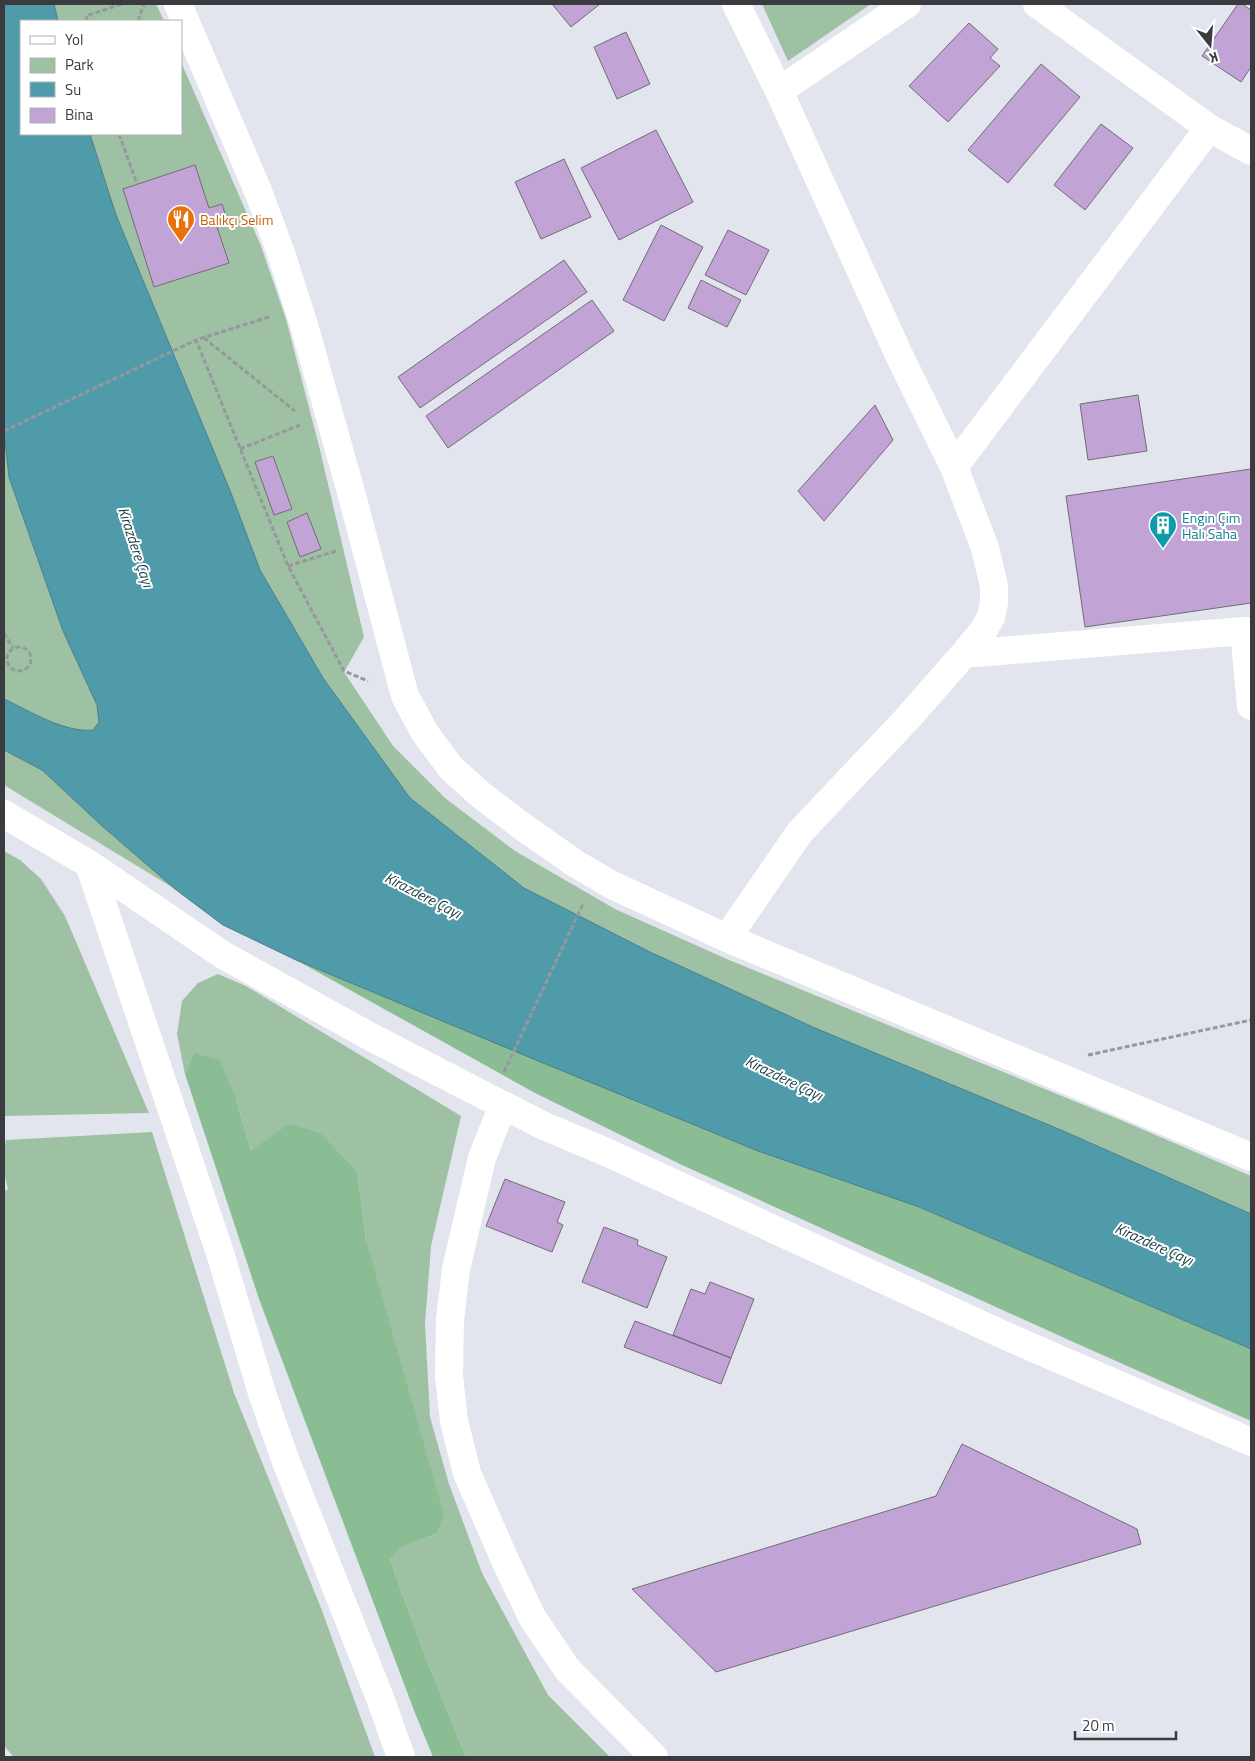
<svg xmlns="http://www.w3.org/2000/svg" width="1255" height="1761" font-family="'Titillium Web',sans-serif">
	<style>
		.green { fill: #9ec0a3 }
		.forest { fill: #8bbd94 }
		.water { fill: #509baa; stroke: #497e8a }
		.building { fill: #c1a3d6; stroke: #716d74 }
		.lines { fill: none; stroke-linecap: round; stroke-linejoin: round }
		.path { stroke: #96989e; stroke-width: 3; stroke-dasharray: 5 2.5; stroke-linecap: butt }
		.minor { stroke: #fff; stroke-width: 28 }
		.labels { text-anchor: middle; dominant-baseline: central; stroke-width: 4; stroke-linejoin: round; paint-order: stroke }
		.food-label { font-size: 14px; fill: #c56008; stroke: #fff; text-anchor: start }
		.culture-label { font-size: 14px; fill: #0d838f; stroke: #fff; text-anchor: start }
		.water-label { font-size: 15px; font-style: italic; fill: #173c43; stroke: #fff }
	</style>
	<rect width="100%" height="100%" fill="#e3e5ee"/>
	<!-- green -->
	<path class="green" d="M54,4H156L164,21H58Z
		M762,4H871L788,61Z
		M181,62L261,246L286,319L320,450L364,637L344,672L393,746L445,798L515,851L615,909L729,960L1123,1121L1251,1176V1214L1061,1130L815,1028L650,952L524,888L410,798L323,678L260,570L231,493L116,215L90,134H181Z
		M4,431L9,477L63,631L97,705L99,722L93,730C64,733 30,711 4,699Z
		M4,750L42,770L101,825L175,889L4,785Z
		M4,851L20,860L41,879L65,916L149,1113L4,1116Z
		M218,974L246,986L461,1116L431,1246L425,1324L430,1417L449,1484L482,1573L548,1695L610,1757H466L427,1661L390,1560L402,1547L436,1534L366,1240L357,1172L251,1151L236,1099L194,1053L185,1074L177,1034L182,1001L198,983Z
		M152,1132L234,1393L321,1608L375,1757H14L4,1746V1191L8,1189C3,1173 2,1156 6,1140Z"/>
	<!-- forest -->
	<path class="forest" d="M296,960L758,1151L919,1207L1251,1349V1421L1071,1341L682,1165L535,1093Z
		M194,1053L220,1060L236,1099L251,1151L289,1124L320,1133L357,1172L366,1240L444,1515L436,1534L402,1547L390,1560L427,1661L466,1757H433L415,1713L259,1299L185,1074Z"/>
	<!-- water -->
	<path class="water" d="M4,4H54L58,21H21V134H90L116,215L231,493L260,570L323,678L410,798L524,888L650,952L815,1028L1061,1130L1251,1214V1349L919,1207L758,1151L531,1058L296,960L223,925L175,889L101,825L42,770L4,750V699C30,711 64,733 93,730L99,722L97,705L63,631L9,477L4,431Z"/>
	<!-- building -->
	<path class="building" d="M552,4H600L571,27Z
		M1238,4H1242L1251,10V67L1241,82L1202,56Z
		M969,23L998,49L990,58L1000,66L948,122L909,86Z
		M626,32L650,84L617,99L594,47Z
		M1041,64L1080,97L1008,183L968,150Z
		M1101,124L1133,148L1085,210L1054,185Z
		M656,130L693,202L619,240L581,168Z
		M564,159L591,217L541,239L515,182Z
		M195,165L209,208L222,204L227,220L216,224L229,263L154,287L123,189Z
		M661,225L703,247L664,321L623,300Z
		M728,230L769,250L746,295L705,275Z
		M564,260L587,292L420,408L398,377Z
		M701,280L741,300L727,327L688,308Z
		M592,300L614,331L448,448L426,416Z
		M1138,395L1147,451L1088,460L1080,404Z
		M875,405L893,440L824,521L798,491Z
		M273,456L292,509L274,515L255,462Z
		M1251,469V603L1085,627L1066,496Z
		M307,513L321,549L300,557L287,522Z
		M505,1179L565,1202L557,1222L563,1225L552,1252L486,1226Z
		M604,1227L638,1240L637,1245L667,1257L647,1308L582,1282Z
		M710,1282L754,1299L731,1358L673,1335L691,1289L705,1294Z
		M635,1321L731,1358L721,1384L624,1347Z
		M962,1444L1137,1529L1141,1544L716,1672L632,1589L936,1496Z"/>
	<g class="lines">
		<!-- path -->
		<path class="path" d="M87,21L86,16L122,4
			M138,21L144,4
			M119,134L137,184
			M269,317L196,340L288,566L344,671L368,681
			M204,338L295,411
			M4,431L196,340
			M240,449L300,425
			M288,566L336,551
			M4,633L13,648
			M7 659a12 12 0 1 1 24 0a12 12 0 1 1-24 0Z
			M1088,1055L1251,1020
			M504,1072L583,904"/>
		<!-- minor -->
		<path class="minor" d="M178,4L258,191L281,253L304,325L351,492L405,696L425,733L451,768L481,795L523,827L576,864L612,885L727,938L1251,1157
			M1037,4L1209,128L1251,151
			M779,91L907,4
			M954,467L1209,128
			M1251,631H1244L1251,706
			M964,654L1244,631
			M4,814L89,864L223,955L371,1037L458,1082L544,1126L606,1152L1008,1337L1251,1442
			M89,864L220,1253L262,1393L285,1459L380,1698L401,1757
			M727,938L800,832L906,720L964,654L983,631L991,617L994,603V586L985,548L954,467L900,357L779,91L736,4
			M503,1105L482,1158L456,1269L450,1320L449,1376L454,1421L467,1473L504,1558L532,1617L567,1669L654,1757"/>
	</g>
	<!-- icons -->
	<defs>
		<g id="restaurant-pin" transform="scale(1.4375)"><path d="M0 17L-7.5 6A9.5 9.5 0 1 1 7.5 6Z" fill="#e8710a" stroke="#fff"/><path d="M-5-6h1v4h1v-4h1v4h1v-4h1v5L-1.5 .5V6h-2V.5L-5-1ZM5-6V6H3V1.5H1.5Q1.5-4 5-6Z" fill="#fff"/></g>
		<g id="building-pin" transform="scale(1.4375)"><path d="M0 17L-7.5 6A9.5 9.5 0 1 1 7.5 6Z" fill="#0f9aa8" stroke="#fff"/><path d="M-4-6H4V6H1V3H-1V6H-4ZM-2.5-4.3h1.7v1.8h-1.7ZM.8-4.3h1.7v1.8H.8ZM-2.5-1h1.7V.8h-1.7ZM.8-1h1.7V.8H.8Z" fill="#fff"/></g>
	</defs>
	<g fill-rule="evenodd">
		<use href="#restaurant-pin" x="181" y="219"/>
		<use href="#building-pin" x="1163" y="525"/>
	</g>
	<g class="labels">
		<!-- food labels -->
		<g class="food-label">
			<text x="200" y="219">Balıkçı Selim</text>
		</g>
		<!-- culture labels -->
		<g class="culture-label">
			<text x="1182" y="517">Engin Çim<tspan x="1182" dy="16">Halı Saha</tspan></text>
		</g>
		<!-- water labels -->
		<g class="water-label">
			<text transform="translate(136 547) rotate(72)">Kirazdere Çayı</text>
			<text transform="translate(423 895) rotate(27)">Kirazdere Çayı</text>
			<text transform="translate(784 1078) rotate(26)">Kirazdere Çayı</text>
			<text transform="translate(1154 1244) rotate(24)">Kirazdere Çayı</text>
		</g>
	</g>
	<!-- border -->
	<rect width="1255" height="1761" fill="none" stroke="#3a3b3e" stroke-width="10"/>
	<!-- legend -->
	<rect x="20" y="20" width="162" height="115" fill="#ffffff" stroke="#b0b1b2"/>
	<rect x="30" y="36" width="25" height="8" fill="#ffffff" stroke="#b0b1b2"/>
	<text x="65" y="45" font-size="15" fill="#3a3b3e">Yol</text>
	<rect x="30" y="58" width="25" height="15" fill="#9ec0a3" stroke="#b0b1b2"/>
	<text x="65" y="70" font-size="15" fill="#3a3b3e">Park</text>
	<rect x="30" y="82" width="25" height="15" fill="#509baa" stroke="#b0b1b2"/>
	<text x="65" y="95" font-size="15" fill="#3a3b3e">Su</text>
	<rect x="30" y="108" width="25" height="15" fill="#c1a3d6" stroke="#b0b1b2"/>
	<text x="65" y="120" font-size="15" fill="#3a3b3e">Bina</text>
	<!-- north arrow -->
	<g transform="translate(1210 45) rotate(163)" stroke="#ffffff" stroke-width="4" paint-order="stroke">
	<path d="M0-4L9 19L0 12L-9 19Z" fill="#3a3b3e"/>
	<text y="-8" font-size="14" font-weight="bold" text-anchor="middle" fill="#3a3b3e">K</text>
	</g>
	<!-- scale -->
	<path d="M1075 1731v8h101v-8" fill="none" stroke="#3a3b3e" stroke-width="2.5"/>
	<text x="1082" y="1731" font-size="15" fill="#3a3b3e" stroke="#ffffff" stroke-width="4" paint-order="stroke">20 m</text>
</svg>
